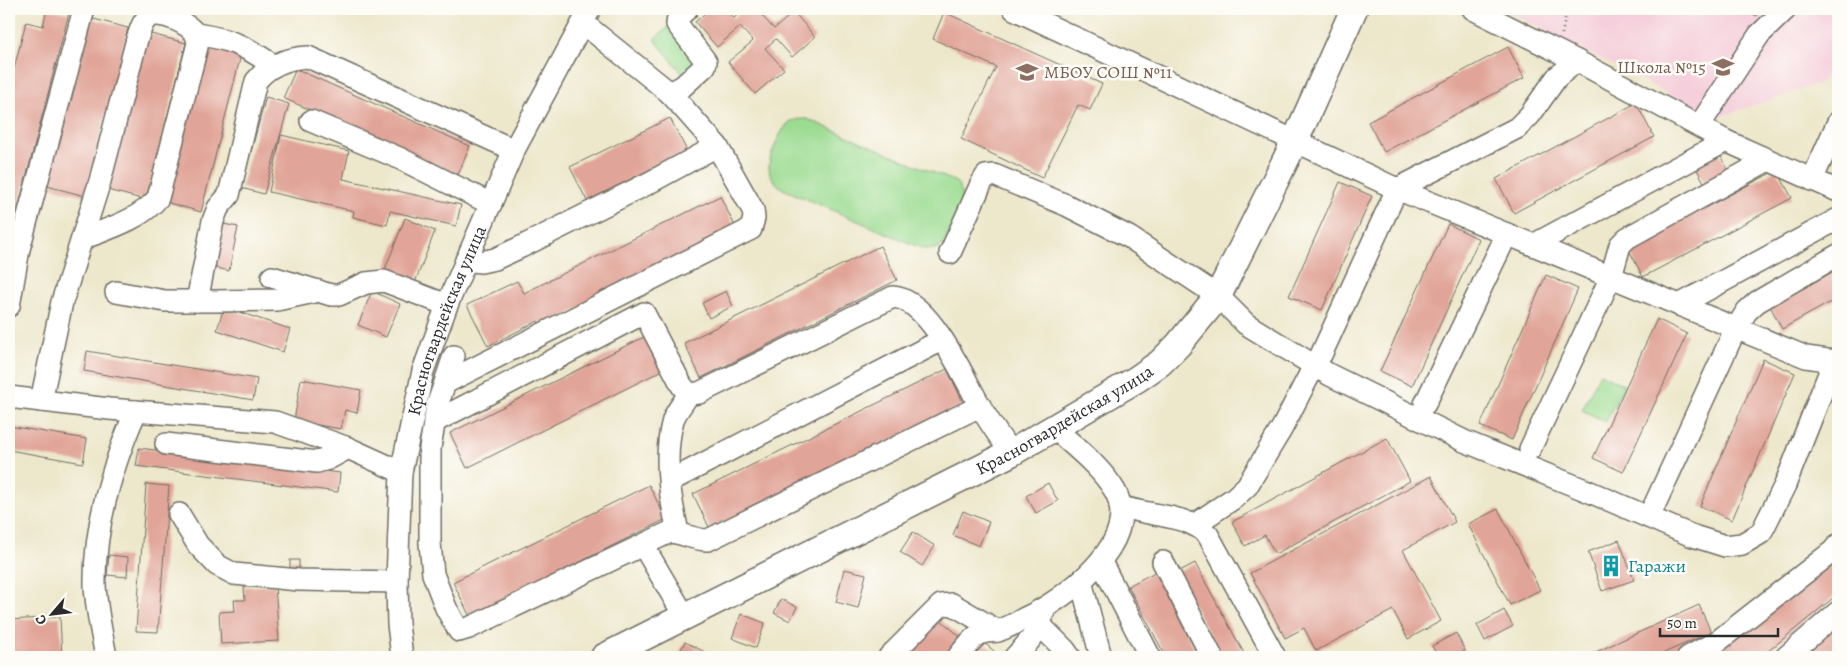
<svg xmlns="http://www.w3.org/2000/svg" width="1847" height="666" font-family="Alegreya,serif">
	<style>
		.built { fill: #f5cfdb }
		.green { fill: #9cdc92; stroke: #64845e }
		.building { fill: #e1a498 }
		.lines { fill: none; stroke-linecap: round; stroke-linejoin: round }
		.minor-casing { stroke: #6f6d63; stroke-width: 24 }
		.major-casing { stroke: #6f6d63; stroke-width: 29 }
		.path { stroke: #6f6d63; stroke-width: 3; stroke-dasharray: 1 4; stroke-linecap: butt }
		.minor { stroke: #fff; stroke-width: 21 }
		.major { stroke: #fff; stroke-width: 26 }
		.labels { text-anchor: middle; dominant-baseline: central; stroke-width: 5; stroke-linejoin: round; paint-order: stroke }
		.education-label { font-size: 18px; fill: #785e54; stroke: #fdfcf7; text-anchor: end }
		.street-label { font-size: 18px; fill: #2b2b2b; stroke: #fdfcf7 }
		.culture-label { font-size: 18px; fill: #0d838f; stroke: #fdfcf7; text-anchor: start }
	</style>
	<rect width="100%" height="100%" fill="#fdfcf7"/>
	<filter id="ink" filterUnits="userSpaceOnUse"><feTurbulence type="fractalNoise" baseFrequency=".02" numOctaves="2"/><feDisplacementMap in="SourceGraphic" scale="10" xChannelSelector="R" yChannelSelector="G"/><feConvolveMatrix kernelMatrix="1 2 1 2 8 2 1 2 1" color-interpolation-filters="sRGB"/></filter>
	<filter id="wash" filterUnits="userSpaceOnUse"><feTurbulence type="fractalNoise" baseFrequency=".0096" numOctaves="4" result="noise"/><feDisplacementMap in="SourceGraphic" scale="20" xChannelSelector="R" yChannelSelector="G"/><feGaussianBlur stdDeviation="1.12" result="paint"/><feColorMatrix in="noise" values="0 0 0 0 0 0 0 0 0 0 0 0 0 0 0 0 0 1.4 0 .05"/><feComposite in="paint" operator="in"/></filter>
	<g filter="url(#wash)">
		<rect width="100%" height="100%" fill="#ede7cb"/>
		<!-- built -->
		<path class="built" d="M1504,9H1838V51L1821,83L1715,118Z"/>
		<!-- green -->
		<path class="green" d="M671,25L700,60L683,74L654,39Z
			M807,119L956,182C972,201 951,227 942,246L936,249H923L783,189C776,184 769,176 769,167C769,156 782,126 791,121C796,119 802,119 807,119Z
			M1600,373L1624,385L1606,422L1582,410Z"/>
		<g id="blocks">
			<!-- building -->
			<path class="building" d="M47,9L69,13L9,243V88L26,22L43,26Z
				M710,9H726L734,18L745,9H756L774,29L794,12L815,37L792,57L776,39L765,48L784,69L755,94L728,62L753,41L740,27L717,47L695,22Z
				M1741,9H1760L1757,16Z
				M944,12L1102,84L1090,110L1078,105L1042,178L961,139L996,67L933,39Z
				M90,18L128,28L85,196L47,186Z
				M147,33L186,43L146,200L107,190Z
				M205,46L241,55L201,212L165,202Z
				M1508,47L1524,78L1384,152L1368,122Z
				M296,69L470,146L458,175L283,98Z
				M266,97L289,104L264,194L241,188Z
				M1636,103L1654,137L1514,213L1496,179Z
				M670,118L687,151L587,201L570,167Z
				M281,135L349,151L343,179L461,205L456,226L390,211L387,225L353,217L354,211L269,192Z
				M1718,152L1730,173L1706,186L1694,164Z
				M1777,170L1792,198L1643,277L1628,248Z
				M1340,182L1372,196L1322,310L1289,296Z
				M720,196L737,230L541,328L538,321L488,346L467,305L517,281L524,293Z
				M405,218L435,231L414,285L384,272Z
				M219,223L238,227L229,271L209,266Z
				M1448,224L1479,239L1412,386L1380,371Z
				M880,246L897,280L701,378L684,343Z
				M1838,269V298L1782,329L1770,306Z
				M1546,275L1578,289L1512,440L1480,426Z
				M372,291L400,304L386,337L358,325Z
				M726,291L733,306L709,318L702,303Z
				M224,307L290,329L283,352L217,330Z
				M1657,319L1687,334L1623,472L1593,458Z
				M646,336L663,370L467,468L450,433Z
				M87,351L257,379L253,400L84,371Z
				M1763,359L1795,373L1732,520L1700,506Z
				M947,369L964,404L710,529L693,494Z
				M301,379L361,390L357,413L345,410L341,429L294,421Z
				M9,426L87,439L83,463L9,450Z
				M1387,438L1410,481L1275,554L1265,535L1245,546L1232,522Z
				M139,448L340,473L338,492L136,466Z
				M1431,476L1455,522L1403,550L1441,621L1408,639L1393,610L1316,651L1304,628L1285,638L1250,573Z
				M1048,483L1058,501L1036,513L1026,496Z
				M146,484L169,486L158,632L136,631Z
				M649,485L666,519L470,617L453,582Z
				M1498,509L1540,590L1510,605L1468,524Z
				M963,511L989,522L979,546L953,535Z
				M913,532L935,546L922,566L900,552Z
				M1619,540L1634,580L1602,591L1588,552Z
				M109,555L128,557L127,577L107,575Z
				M1838,555V594L1761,657H1704Z
				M290,560H299V569L290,570Z
				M1195,563L1246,657H1222L1176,573Z
				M844,569L866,574L858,608L836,602Z
				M1155,572L1199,657H1166L1128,586Z
				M275,585L279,641L221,644L219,612L235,611L234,600H245L244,587Z
				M781,599L797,607L790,621L774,613Z
				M1699,605L1711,632L1655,657H1585Z
				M1504,610L1513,626L1485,641L1477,625Z
				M741,614L765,623L756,648L732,638Z
				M936,616L962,638L946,657H902Z
				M60,617L62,657H9V620Z
				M1838,620V645L1825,657H1797Z
				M1456,633L1465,651L1453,657H1438L1432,646Z
				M981,640L1001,657H966Z
				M685,642L711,655L710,657H677Z"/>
		</g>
	</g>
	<g filter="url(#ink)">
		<use href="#blocks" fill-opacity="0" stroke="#6f6d63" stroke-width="1"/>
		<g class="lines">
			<!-- minor casing -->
			<g class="minor-casing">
				<g id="minor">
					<path d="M1014,9L1397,189L1806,357L1834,361L1838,358"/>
					<path d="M1473,9L1577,61L1726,141L1838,191"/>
					<path d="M196,34C230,39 246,46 274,66"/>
					<path d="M670,93L683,86L705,66L706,62L704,59L677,24L678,17L687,9"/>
					<path d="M311,121L399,158L491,204"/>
					<path d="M1699,126L1759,35L1786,9"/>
					<path d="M1812,180L1838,122"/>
					<path d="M1533,245L1726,141"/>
					<path d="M950,253L981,184L986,176L994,175L1066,205L1129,237L1218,296L1246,324L1330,375L1464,441L1590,492L1690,535L1725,546L1742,544L1761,533L1785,485L1834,361"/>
					<path d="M466,260L481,262L495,259L521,247L647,184L717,146"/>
					<path d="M272,277L331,295H339L366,283L384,281L447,305"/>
					<path d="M116,292L165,301H215L277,300L319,291"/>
					<path d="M197,301L213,221L218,208L229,195L256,81C269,65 288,58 308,57L514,150"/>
					<path d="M1679,305L1838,219"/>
					<path d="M9,306L19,249L84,9"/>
					<path d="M1321,355L1397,189L1517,128L1530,115L1557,77L1577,61"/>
					<path d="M454,356L437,406L430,448V543L433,574L446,608L459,631L469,628L670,532C683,533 694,540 708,540L980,406"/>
					<path d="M447,382L751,229L754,218L753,210L717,146L670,93L583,23"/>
					<path d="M9,397L109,409L275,422L348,448L401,472"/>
					<path d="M41,401L62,302L100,181L137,39C140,32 142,21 149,17C160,10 190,24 196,35C197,37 197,40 198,43L158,198C140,220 107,229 82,239"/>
					<path d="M1425,404L1507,234"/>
					<path d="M434,422L644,313L682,386L689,394L699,393L893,297C929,299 963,376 979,404C988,421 1000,437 1011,453"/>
					<path d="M166,444L317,462L328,459L348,448"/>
					<path d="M1530,449L1611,277L1620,245L1627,238L1768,160"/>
					<path d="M670,481L942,340"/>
					<path d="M1120,506C1147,516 1188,514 1208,535L1275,657"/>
					<path d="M179,514L198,545L217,565L234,574L299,580L397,582"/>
					<path d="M1649,517L1736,328L1747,311L1757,302L1838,255"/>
					<path d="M1194,525L1234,498L1247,486L1282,428L1314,366"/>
					<path d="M678,532C670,497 663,456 673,420C676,411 684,402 689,394"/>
					<path d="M643,545L685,617"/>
					<path d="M1101,562L1150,657"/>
					<path d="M1163,562L1212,657"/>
					<path d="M1081,581L1101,657"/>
					<path d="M1040,625L1065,650L1070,657"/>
					<path d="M106,657C102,634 96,609 95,585C94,525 112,466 136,411"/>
					<path id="s1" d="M402,657L398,624L397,582L401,472L423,371L447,305L514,150L590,9"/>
					<path d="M889,657L941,605L952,604L998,631"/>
					<path d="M958,657C964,650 971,639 978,635C984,631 990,632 997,631C1006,629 1016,623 1025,618C1064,600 1143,542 1115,491C1101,467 1075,447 1054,428"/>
					<path d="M1015,657C1031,640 1039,631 1045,608"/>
					<path d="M1688,657L1718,641L1833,551L1838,545"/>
					<path d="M1786,657L1838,612"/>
				</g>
			</g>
			<!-- major casing -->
			<g class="major-casing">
				<g id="major">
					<path id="s2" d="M604,657L1011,453L1137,379L1160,363L1178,345L1218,296L1296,139L1354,9"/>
				</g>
			</g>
			<!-- path -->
			<path class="path" d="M1562,34L1567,9"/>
			<!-- minor -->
			<use href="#minor" class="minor"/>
			<!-- major -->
			<use href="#major" class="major"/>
		</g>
	</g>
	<!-- icons -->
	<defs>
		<g id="school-bare" transform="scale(1.725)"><path d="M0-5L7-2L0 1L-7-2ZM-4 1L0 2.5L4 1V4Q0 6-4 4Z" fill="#8d6e63" stroke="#fdfcf7" stroke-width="2.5" paint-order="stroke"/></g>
		<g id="building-bare" transform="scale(1.725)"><path d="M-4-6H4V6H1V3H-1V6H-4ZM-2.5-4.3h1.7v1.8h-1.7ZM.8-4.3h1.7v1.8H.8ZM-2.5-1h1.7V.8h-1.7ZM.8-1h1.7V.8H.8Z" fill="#0f9aa8" stroke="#fdfcf7" stroke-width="2.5" paint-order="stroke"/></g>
	</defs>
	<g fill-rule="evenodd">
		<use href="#school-bare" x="1723" y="67"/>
		<use href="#school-bare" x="1027" y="72"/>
		<use href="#building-bare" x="1611" y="566"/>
	</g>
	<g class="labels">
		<!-- education labels -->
		<g class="education-label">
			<text x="1706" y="67">Школа №15</text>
			<text x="1044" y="72" text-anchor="start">МБОУ СОШ №11</text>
		</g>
		<!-- street labels -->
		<g class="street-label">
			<text stroke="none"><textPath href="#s1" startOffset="344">Красногвардейская улица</textPath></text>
			<text stroke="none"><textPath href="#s2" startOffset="518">Красногвардейская улица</textPath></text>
		</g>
		<!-- culture labels -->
		<g class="culture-label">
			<text x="1628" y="566">Гаражи</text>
		</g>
	</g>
	<!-- margin -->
	<rect width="1847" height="666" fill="none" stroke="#fdfcf7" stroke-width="30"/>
	<!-- north arrow -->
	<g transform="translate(52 614) rotate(242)" stroke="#fdfcf7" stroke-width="4" paint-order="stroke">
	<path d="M0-4L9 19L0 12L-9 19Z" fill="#2b2b2b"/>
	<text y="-8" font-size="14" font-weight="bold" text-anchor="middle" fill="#2b2b2b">С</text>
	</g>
	<!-- scale -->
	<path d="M1660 628v8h118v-8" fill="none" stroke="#2b2b2b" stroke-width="2.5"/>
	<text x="1667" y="628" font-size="15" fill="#2b2b2b" stroke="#fdfcf7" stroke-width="4" paint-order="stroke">50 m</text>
</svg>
